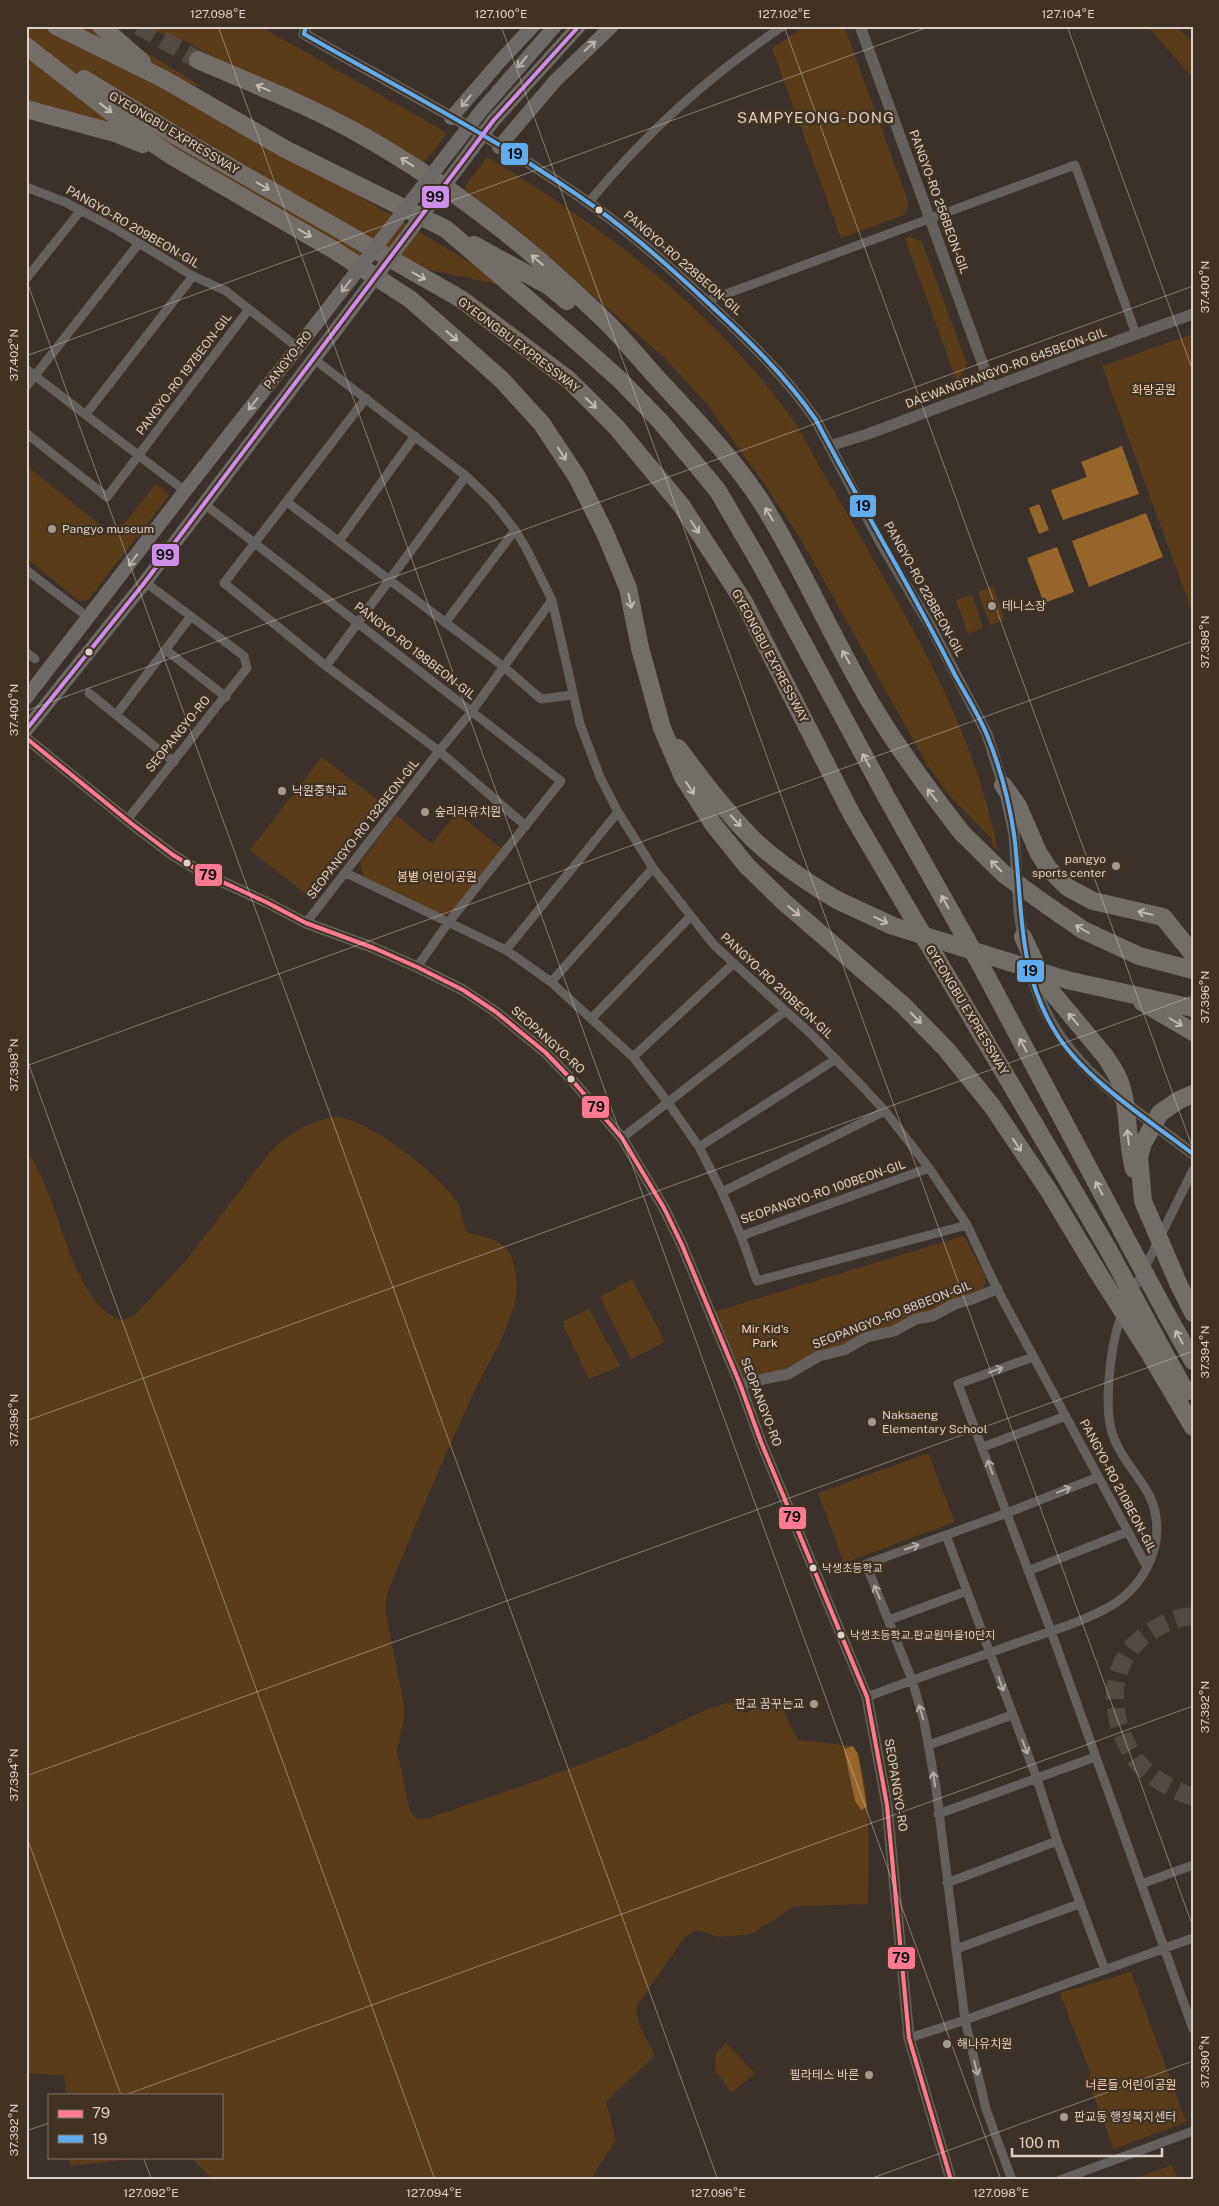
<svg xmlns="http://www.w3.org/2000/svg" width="1219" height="2206" font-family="'Public Sans','Noto Sans KR',sans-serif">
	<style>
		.green { fill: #5a3c19 }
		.water { fill: #96652a }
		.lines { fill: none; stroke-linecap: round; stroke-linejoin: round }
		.motorway-tunnel { stroke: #524a42; stroke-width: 18; stroke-dasharray: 18 9; stroke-linecap: butt }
		.minor { stroke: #63605d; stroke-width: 9 }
		.tertiary { stroke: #63605d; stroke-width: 11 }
		.secondary { stroke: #6d6966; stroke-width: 14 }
		.motorway { stroke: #726d67; stroke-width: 18 }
		.secondary-bridge { stroke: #6d6966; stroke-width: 14 }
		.motorway-bridge { stroke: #726d67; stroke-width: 18 }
		.bus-1-casing { stroke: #413323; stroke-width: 8 }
		.bus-2-casing { stroke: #413323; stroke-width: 8 }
		.bus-3-casing { stroke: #413323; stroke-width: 8 }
		.bus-1 { stroke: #fe7a93; stroke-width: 4 }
		.bus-2 { stroke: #60acee; stroke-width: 4 }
		.bus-3 { stroke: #ce8fe9; stroke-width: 4 }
		.oneway { stroke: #bbb2ab }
		.oneway2 { stroke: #c2b9b0 }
		.oneway3 { stroke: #b2aaa3 }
		.ticks { fill: none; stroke: #dcd2c9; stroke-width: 1; stroke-opacity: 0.45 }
		.bus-dot { fill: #dcd2c9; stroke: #413323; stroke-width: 2 }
		.poi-dot { fill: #a39a91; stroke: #413323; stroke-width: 2 }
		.labels { text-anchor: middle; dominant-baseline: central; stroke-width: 4.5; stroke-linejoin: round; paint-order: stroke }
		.bus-label { font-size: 11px; fill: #dcd2c9; stroke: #413323; text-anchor: start }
		.street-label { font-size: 12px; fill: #dcd2c9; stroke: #413323 }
		.park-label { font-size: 12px; fill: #fbd7b1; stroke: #413323 }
		.poi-label { font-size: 12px; fill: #dcd2c9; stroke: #413323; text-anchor: start }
		.quarter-label { font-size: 15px; letter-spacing: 1px; fill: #e2d0bd; stroke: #413323 }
		.line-badge { stroke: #413323; stroke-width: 2 }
		.pale-badge-label { font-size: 14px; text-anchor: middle; font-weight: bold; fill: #111 }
		.neatline { fill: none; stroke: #dcd2c9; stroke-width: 2 }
		.ticks-label { font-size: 12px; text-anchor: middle; fill: #dcd2c9 }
	</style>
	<rect width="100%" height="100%" fill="#3a322a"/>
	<!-- green -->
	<path class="green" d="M26,26H105L202,87L164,79L511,287L334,250L172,156L26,109Z
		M149,26H260L447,133L424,163L394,144L345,116L230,66L187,42L161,34Z
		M806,26H844L909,204L904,215L841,238L772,48Z
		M1147,26H1177L1193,44V78Z
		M487,157C601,225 715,310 792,419C804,436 813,455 823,473C843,506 862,539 881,573C934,664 976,746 998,850L992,845V839L949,795L928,766L800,538L765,485L706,403L666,359L518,230L464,188Z
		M911,237L922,242L967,364L960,378L956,379L905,239Z
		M1193,334V614L1102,366Z
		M27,466L114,536L156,484L168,493V497L88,600L79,601L26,558Z
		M993,586L1005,620L990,625L978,592Z
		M972,595L983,628L968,634L956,600Z
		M322,757L379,801L306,894L250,850Z
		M457,812L503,850L453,910L443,916L364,878L360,863L396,815L432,844Z
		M335,1117C341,1118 348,1119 354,1121C383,1134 445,1177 459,1206C462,1214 464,1224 466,1232C484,1237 506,1239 512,1259C516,1271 518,1288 515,1301C508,1333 487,1364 473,1394C443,1460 414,1527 387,1594L385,1608L405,1712L397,1751L410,1811L417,1819L429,1818C499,1794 570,1770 638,1742C670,1729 699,1709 733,1702L744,1713L778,1701L798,1740L853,1746C873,1779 868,1864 868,1904L795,1906L751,1934L720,1937L696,1930L684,1938L636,2007L639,2025L655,2055L606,2102L616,2140L590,2180H214L190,2157H221V2095H66L64,2075L26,2073V1150C61,1195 67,1299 122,1321L135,1315L188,1258L270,1152C289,1133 309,1121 335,1117Z
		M964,1236L986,1278L983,1290L755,1380L740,1375L713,1312Z
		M632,1279L665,1342L631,1359L600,1297Z
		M589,1309L620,1366L589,1379L562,1322Z
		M928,1453L955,1522L844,1563L818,1493Z
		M1131,1972L1186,2122L1114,2149L1090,2087V2072L1060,1993Z
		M726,2043L755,2073L732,2093L715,2070L716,2054Z
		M70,2157H151L70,2166Z
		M1172,2165L1178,2180H1132Z"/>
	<!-- water -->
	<path class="water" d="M1122,446L1139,494L1063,520L1051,490L1087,477L1081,462Z
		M1039,504L1049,530L1039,534L1029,508Z
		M1146,513L1163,557L1089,587L1072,541Z
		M1057,547L1074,592L1044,603L1027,558Z
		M853,1746L858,1754L867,1807L861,1810L855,1801L844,1749Z"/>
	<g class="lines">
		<!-- motorway-tunnel -->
		<path class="motorway-tunnel" d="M139,26L198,60
			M1193,1616C1178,1617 1166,1622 1153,1630C1105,1658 1106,1717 1136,1760C1147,1776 1174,1791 1193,1797"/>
		<!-- minor -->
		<path class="minor" d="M26,187L65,202L114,228L193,276L226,291L297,347
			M588,203C648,131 706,78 783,26
			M26,279L81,210
			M707,301L1075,165L1136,334
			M314,359L466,476L492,501L515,530L526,548L552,600L580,724L600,777L618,812L653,868L714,945L812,1035L860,1084L885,1111L929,1168L967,1225L997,1289L1147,1567
			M26,369L185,491
			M26,387L139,243
			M366,398L224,583L326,666L439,751L526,826
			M86,414L193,276
			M26,433L107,497L249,309
			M287,502L504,667L541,699L572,695
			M203,503L561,781L448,923L417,967
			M339,541L415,436
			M26,570L89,618
			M445,623L515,530
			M166,650L226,697
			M26,652L35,659
			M326,666L466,476
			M89,693L174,762
			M116,715L191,616
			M127,820L247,668L244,656L145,582
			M346,873L506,950L551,982L633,1057L667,1101L699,1147L722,1192L741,1236L757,1281L967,1225
			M306,923L439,751L472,711L552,600
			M506,950L618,812
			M551,982L653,868
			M592,1018L691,916
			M633,1057L734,963
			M622,1138L784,1012
			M699,1147L836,1059
			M722,1192L885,1111
			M741,1236L929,1168
			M1132,1294L1193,1170
			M1033,1357L958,1384L1051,1631L1193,2029
			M983,1447L1066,1416
			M946,1535L1037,1779L1057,1841L1105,1970
			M1028,1571L1127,1532
			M889,1620L967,1591
			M867,1697C917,1678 967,1661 1017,1643C1048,1632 1080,1623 1109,1607C1150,1584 1172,1530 1145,1488C1133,1469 1117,1452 1111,1429C1104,1400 1111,1337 1124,1310
			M929,1745L1012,1715
			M938,1814L1095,1757
			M947,1883L1057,1841
			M1141,1884L1193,1865
			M956,1949L1079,1904
			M909,2038L965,2020L1193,1938
			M1012,2180L986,2109L965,2020L936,1788L924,1721L912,1680L866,1564L1007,1513L1098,1477
			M1060,2180L1193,2131"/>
		<!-- tertiary -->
		<path class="tertiary" d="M306,26L304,34C402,90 504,142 596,208C635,236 671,268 706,301C746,338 785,375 816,420L881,543L931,627L987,734L1003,785L1014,834L1019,912L1024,943
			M860,26L991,387
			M829,446L868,434L1081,354L1193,314
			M26,738L132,824L173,855L201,872L266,902L306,923L374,948L417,967L463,990L496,1012L545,1052L572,1080L622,1138L664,1208L682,1245L740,1384L761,1442L867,1697L887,1805L909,2038L951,2180
			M1029,964C1049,1058 1122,1099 1193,1154
			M740,1384L788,1374L819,1356L844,1350L867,1337L894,1331L916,1319L932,1316L955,1304L972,1299L997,1289"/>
		<!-- secondary -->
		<path class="secondary" d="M451,118L501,60L533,26
			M499,147L555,81L612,26
			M26,698L185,491L316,324
			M26,730L145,582L332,335"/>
		<!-- motorway -->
		<path class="motorway" d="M56,26L162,78L285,149L446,229L565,331L619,379L661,422L718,491L761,565L888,800L978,960L1122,1231
			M101,26L142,62
			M26,46L135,131L172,156L334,250L410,299L501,379L542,424L577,477L605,533L628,588L640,648L662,728L683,777L713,824L747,866L784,902L903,1005L946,1049L992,1106L1049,1191L1097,1271
			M198,60C251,83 305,104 356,132C444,181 525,243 597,313C619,333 638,357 658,379C694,418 733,458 762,503C804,570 834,643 875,710C901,753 931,793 962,833
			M84,79L188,143L461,299L569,380L617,428L681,505L744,602L851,813L1108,1249
			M26,109L115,133L143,144
			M474,245L549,286L567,301
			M678,748C702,780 725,811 753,839C778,863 807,882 837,900
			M1003,785L1018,806L1038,852L1048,868L1067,887L1093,901L1163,917L1193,954
			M1048,906L1083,930L1139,956L1193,970
			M1023,937L1045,984L1105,1056
			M1067,980L1193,1008
			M1142,1002L1193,1032
			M1179,1100L1193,1094
			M1178,1283L1193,1313
			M1166,1313L1193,1361
			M1156,1338L1186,1392
			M1148,1351L1193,1427"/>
		<!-- secondary-bridge -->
		<path class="secondary-bridge" d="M316,324L481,111L555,26
			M332,335L493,121L579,26"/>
		<!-- motorway-bridge -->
		<path class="motorway-bridge" d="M962,833L1005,875L1048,906
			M837,900L893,926L1067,980
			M1105,1056C1110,1064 1116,1072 1119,1080C1130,1108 1126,1140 1134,1169
			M1122,1231L1166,1313
			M1108,1249L1156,1338
			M1097,1271L1148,1351
			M1178,1283L1143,1201L1139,1157L1143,1143L1160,1113L1179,1100"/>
		<!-- bus-1 casing -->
		<g class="bus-1-casing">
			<path id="bus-1" d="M26,738L132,824L173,855L201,872L266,902L306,923L374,948L417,967L463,990L496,1012L545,1052L572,1080L622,1138L664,1208L682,1245L740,1384L761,1442L867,1697L887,1805L909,2038L951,2180"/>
		</g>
		<!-- bus-2 casing -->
		<g class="bus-2-casing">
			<path id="bus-2" d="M306,26L304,34C402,90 504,142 596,208C635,236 671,268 706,301C746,338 785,375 816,420C861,506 912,589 955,675C966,695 979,715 987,735C1000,767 1009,801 1014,834C1023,905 1016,969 1056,1033C1084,1079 1150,1121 1193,1154"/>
		</g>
		<!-- bus-3 casing -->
		<g class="bus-3-casing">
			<path id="bus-3" d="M26,730L145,582L493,121L579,26"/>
		</g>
		<!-- bus-1 -->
		<use href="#bus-1" class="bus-1"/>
		<!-- bus-2 -->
		<use href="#bus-2" class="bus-2"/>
		<!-- bus-3 -->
		<use href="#bus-3" class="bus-3"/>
	</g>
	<!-- one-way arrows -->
	<defs><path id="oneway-shaft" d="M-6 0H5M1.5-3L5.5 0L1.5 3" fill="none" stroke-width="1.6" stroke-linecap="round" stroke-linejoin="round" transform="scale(1.25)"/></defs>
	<g class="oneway">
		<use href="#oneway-shaft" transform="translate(590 46) rotate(-42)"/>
		<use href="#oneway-shaft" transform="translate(522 62) rotate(130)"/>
		<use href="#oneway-shaft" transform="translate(466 101) rotate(130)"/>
		<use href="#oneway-shaft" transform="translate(346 286) rotate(128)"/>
		<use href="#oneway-shaft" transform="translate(253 404) rotate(128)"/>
		<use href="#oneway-shaft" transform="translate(133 560) rotate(127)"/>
	</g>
	<g class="oneway2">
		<use href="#oneway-shaft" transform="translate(263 88) rotate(-157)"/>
		<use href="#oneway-shaft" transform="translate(106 108) rotate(38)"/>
		<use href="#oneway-shaft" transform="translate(407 162) rotate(-147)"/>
		<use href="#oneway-shaft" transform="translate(263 186) rotate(30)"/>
		<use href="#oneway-shaft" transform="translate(305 233) rotate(30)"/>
		<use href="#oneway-shaft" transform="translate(537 260) rotate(-140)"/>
		<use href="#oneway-shaft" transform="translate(419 276) rotate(29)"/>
		<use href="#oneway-shaft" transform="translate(452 336) rotate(41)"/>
		<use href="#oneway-shaft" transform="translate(591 403) rotate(44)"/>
		<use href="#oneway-shaft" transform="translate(562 454) rotate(57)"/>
		<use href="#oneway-shaft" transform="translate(769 514) rotate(-121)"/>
		<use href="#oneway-shaft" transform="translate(695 527) rotate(57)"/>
		<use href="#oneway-shaft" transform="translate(630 601) rotate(78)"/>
		<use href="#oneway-shaft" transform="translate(846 657) rotate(-119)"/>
		<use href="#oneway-shaft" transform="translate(866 760) rotate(-119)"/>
		<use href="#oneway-shaft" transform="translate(690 788) rotate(57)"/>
		<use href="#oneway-shaft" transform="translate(932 795) rotate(-128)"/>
		<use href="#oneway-shaft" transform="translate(736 821) rotate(47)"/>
		<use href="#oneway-shaft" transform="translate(996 866) rotate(-135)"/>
		<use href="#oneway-shaft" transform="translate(945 902) rotate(-119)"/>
		<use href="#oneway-shaft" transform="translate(794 911) rotate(40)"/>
		<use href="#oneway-shaft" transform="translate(1145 913) rotate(-167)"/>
		<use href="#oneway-shaft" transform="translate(881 920) rotate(25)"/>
		<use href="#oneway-shaft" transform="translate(1082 929) rotate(-150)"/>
		<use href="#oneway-shaft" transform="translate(916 1018) rotate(46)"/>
		<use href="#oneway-shaft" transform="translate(1073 1019) rotate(-131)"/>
		<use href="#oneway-shaft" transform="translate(1176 1022) rotate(30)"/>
		<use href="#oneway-shaft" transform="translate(1023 1045) rotate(-118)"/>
		<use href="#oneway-shaft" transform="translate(1128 1137) rotate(-96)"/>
		<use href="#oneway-shaft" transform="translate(1017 1145) rotate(57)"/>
		<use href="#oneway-shaft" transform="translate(1099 1188) rotate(-118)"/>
		<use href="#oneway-shaft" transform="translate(1179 1337) rotate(-119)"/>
	</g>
	<g class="oneway3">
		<use href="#oneway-shaft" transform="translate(996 1370) rotate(-20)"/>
		<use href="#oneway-shaft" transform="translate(990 1467) rotate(-110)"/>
		<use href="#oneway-shaft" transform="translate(1064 1490) rotate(-21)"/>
		<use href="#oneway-shaft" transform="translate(912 1547) rotate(-19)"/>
		<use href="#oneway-shaft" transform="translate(877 1592) rotate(-113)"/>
		<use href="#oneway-shaft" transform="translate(1001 1684) rotate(70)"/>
		<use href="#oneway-shaft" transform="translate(921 1712) rotate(-107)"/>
		<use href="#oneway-shaft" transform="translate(1025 1747) rotate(69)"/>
		<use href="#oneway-shaft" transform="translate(934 1779) rotate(-98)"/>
		<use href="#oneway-shaft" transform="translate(976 2068) rotate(76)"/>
	</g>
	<!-- ticks -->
	<path class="ticks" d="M218,26L1001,2180M501,26L1193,1927M784,26L1193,1149M1067,26L1193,371M26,279L718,2180M26,356L931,26M26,711L1193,286M26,1057L435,2180M26,1066L1193,641M26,1421L1193,996M26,1776L1193,1351M26,1835L121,2095M125,2095L1193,1706M26,2131L49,2123M143,2157L152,2180M867,2180L1193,2061"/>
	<!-- markers -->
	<g class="bus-dot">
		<circle cx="599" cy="210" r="4.5"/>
		<circle cx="89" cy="652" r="4.5"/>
		<circle cx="187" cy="863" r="4.5"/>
		<circle cx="571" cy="1079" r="4.5"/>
		<circle cx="813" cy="1568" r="4.5"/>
		<circle cx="841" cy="1635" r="4.5"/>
	</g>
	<g class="poi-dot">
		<circle cx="52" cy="529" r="5"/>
		<circle cx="992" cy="606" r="5"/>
		<circle cx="282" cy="791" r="5"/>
		<circle cx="425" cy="812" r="5"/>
		<circle cx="1116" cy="866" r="5"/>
		<circle cx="872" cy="1422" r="5"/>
		<circle cx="814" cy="1704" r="5"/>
		<circle cx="947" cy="2044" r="5"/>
		<circle cx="869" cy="2075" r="5"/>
		<circle cx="1064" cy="2117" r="5"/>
	</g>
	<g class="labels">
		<!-- bus labels -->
		<g class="bus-label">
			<text x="822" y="1568">낙생초등학교</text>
			<text x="850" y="1635">낙생초등학교.판교원마을10단지</text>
		</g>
		<!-- street labels -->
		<g class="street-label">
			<text transform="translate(174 133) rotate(31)">GYEONGBU EXPRESSWAY</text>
			<text transform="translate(939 202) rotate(70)">PANGYO-RO 256BEON-GIL</text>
			<text transform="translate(133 227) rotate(30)">PANGYO-RO 209BEON-GIL</text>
			<text transform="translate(683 263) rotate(41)">PANGYO-RO 228BEON-GIL</text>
			<text transform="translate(519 345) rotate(37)">GYEONGBU EXPRESSWAY</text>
			<text transform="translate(288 360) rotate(-52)">PANGYO-RO</text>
			<text transform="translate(1006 368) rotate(-20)">DAEWANGPANGYO-RO 645BEON-GIL</text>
			<text transform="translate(184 374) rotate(-53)">PANGYO-RO 197BEON-GIL</text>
			<text transform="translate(924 589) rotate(61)">PANGYO-RO 228BEON-GIL</text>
			<text transform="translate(415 651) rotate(38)">PANGYO-RO 198BEON-GIL</text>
			<text transform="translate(770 656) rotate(62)">GYEONGBU EXPRESSWAY</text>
			<text transform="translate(178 734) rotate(-51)">SEOPANGYO-RO</text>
			<text transform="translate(363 829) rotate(-52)">SEOPANGYO-RO 132BEON-GIL</text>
			<text transform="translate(777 986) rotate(43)">PANGYO-RO 210BEON-GIL</text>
			<text transform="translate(967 1010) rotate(59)">GYEONGBU EXPRESSWAY</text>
			<text transform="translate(548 1040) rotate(42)">SEOPANGYO-RO</text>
			<text transform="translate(823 1192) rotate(-19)">SEOPANGYO-RO 100BEON-GIL</text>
			<text transform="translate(892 1315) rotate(-21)">SEOPANGYO-RO 88BEON-GIL</text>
			<text transform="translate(761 1402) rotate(69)">SEOPANGYO-RO</text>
			<text transform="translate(1118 1486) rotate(62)">PANGYO-RO 210BEON-GIL</text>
			<text transform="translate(896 1785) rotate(81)">SEOPANGYO-RO</text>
		</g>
		<!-- park labels -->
		<g class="park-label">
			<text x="1154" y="390">화랑공원</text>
			<text x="437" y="877">봄볕 어린이공원</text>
			<text x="765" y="1329">Mir Kid's<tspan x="765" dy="14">Park</tspan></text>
			<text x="1131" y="2085">너른들 어린이공원</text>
		</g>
		<!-- poi labels -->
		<g class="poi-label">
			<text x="62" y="529">Pangyo museum</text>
			<text x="1002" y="606">테니스장</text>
			<text x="292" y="791">낙원중학교</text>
			<text x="435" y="812">숲리라유치원</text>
			<text x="1106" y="859" text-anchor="end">pangyo<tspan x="1106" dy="14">sports center</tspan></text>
			<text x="882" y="1415">Naksaeng<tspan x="882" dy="14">Elementary School</tspan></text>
			<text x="804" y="1704" text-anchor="end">판교 꿈꾸는교</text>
			<text x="957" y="2044">해나유치원</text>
			<text x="859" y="2075" text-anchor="end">필라테스 바른</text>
			<text x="1074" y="2117">판교동 행정복지센터</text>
		</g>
		<!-- quarter labels -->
		<g class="quarter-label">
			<text x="816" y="117">SAMPYEONG-DONG</text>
		</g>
	</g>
	<g class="line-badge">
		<rect x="500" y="142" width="29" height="24" rx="5" fill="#60acee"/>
		<rect x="421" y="185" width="29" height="24" rx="5" fill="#ce8fe9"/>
		<rect x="849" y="494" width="28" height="24" rx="5" fill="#60acee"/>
		<rect x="151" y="543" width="29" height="24" rx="5" fill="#ce8fe9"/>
		<rect x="194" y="863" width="29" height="24" rx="5" fill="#fe7a93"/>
		<rect x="1016" y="959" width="29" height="24" rx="5" fill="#60acee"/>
		<rect x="581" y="1095" width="29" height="24" rx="5" fill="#fe7a93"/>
		<rect x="778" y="1506" width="29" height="24" rx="5" fill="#fe7a93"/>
		<rect x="887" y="1946" width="29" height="24" rx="5" fill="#fe7a93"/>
	</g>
	<g class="pale-badge-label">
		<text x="515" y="159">19</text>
		<text x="435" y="202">99</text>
		<text x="863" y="511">19</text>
		<text x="165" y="560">99</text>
		<text x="208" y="880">79</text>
		<text x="1030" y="976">19</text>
		<text x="596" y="1112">79</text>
		<text x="792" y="1522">79</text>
		<text x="901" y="1963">79</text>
	</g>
	<!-- border -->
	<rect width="1219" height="2206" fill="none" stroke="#413323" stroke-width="55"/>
	<!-- legend -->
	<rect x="48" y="2094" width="175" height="65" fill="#413323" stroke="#7f7365"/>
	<rect x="58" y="2110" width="25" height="8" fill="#fe7a93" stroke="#7f7365"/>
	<text x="92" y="2118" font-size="15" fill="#dcd2c9">79</text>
	<rect x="58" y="2135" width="25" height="8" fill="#60acee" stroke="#7f7365"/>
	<text x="92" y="2144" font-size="15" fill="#dcd2c9">19</text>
	<!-- scale -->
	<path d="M1012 2148v8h150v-8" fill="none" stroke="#dcd2c9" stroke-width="2.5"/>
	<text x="1019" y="2148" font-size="15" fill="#dcd2c9" stroke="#413323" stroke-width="4" paint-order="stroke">100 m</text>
	<rect x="28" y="28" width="1164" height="2150" class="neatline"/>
	<g class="ticks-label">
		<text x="218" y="18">127.098°E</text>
		<text x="501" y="18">127.100°E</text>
		<text x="784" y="18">127.102°E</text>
		<text x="1068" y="18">127.104°E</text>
		<text transform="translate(1205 287) rotate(-90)" y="4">37.400°N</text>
		<text transform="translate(14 355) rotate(-90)" y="4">37.402°N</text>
		<text transform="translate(1205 642) rotate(-90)" y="4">37.398°N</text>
		<text transform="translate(14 710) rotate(-90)" y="4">37.400°N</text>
		<text transform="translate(1205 997) rotate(-90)" y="4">37.396°N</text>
		<text transform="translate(14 1065) rotate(-90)" y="4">37.398°N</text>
		<text transform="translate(1205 1352) rotate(-90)" y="4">37.394°N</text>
		<text transform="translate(14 1420) rotate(-90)" y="4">37.396°N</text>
		<text transform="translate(1205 1707) rotate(-90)" y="4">37.392°N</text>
		<text transform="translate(14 1775) rotate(-90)" y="4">37.394°N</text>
		<text transform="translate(1205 2062) rotate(-90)" y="4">37.390°N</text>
		<text transform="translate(14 2130) rotate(-90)" y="4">37.392°N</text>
		<text x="151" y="2197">127.092°E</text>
		<text x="434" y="2197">127.094°E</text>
		<text x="718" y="2197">127.096°E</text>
		<text x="1001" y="2197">127.098°E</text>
	</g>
</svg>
